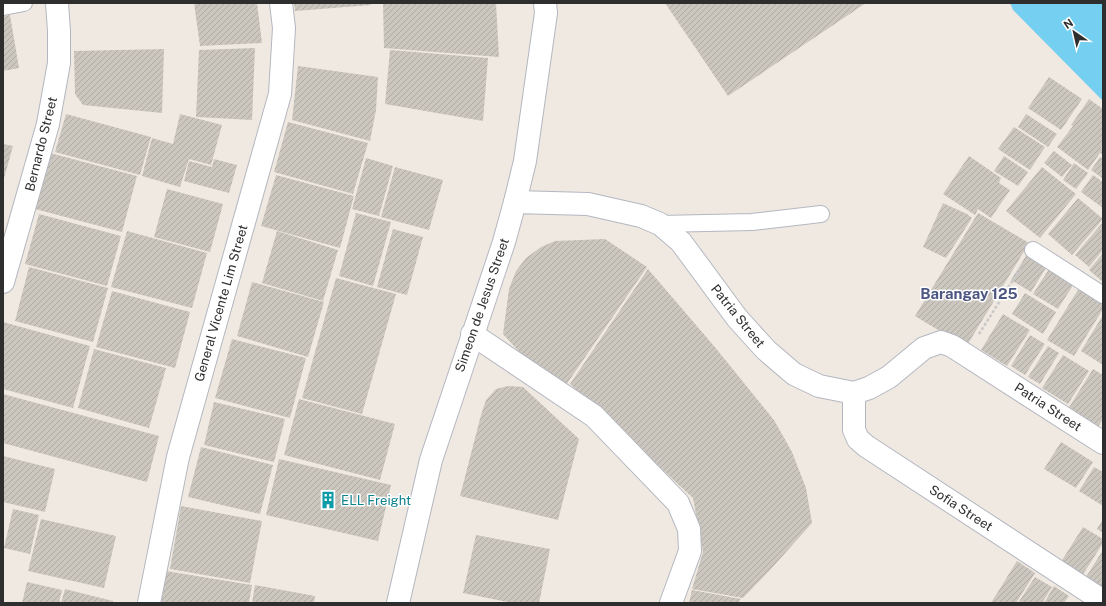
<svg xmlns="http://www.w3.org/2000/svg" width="1106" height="606" font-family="'Public Sans',sans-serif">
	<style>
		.water { fill: #75cff0 }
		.building { fill: url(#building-hatch) }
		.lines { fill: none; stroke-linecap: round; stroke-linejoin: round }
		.service-casing { stroke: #b4b7c1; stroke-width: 18 }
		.minor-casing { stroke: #b4b7c1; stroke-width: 24 }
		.tertiary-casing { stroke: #b4b7c1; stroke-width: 24 }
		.path { stroke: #c9c9c9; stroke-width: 2.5; stroke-dasharray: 3 2; stroke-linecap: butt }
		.service { stroke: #fff; stroke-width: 16 }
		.minor { stroke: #fff; stroke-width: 22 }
		.tertiary { stroke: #fff; stroke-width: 22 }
		.labels { text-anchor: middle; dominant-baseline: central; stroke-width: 3; stroke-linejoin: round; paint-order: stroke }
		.street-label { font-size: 13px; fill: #2e2e2e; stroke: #fff }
		.culture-label { font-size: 13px; fill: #0d838f; stroke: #fff; text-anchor: start }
		.quarter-label { font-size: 15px; font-weight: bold; fill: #4d5680; stroke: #fff }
	</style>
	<defs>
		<pattern id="building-hatch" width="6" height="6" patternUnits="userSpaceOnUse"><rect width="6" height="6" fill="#cbc7bf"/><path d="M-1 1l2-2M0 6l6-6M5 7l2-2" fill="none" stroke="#afaba4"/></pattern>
	</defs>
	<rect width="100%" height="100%" fill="#efe9e1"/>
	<!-- water -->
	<path class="water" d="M1010,3H1103V101L1013,10Z"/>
	<!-- building -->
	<path class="building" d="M194,3H257L262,43L200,46Z
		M294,3H371V5L295,11Z
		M383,3H496L499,57L384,48Z
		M665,3H866L728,96Z
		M10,15L19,68L3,71V16Z
		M255,48L252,120L196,117L199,50Z
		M164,49L162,113L83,105L75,94L74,51Z
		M390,50L488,58L483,121L385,104Z
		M298,66L378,77L376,110L370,141L292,120Z
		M1049,77L1082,99L1061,130L1028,108Z
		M1089,99L1103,109V145L1101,147L1103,148V155L1100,153L1088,170L1057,147L1073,126L1071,125Z
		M66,114L151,137L140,175L55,152Z
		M180,114L222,125L211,165L189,159L180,187L142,176L152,138L173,144Z
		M1026,114L1057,134L1048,147L1018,127Z
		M288,122L368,143L353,194L274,172Z
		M1014,127L1045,147L1030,170L998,149Z
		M3,144L13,146L3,182Z
		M1054,151L1072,165L1062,177L1044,163Z
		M50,153L137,176L122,232L35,209Z
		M969,156L1001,178L999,183L1010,190L991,218L978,209L975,215L943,194Z
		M1004,156L1028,172L1018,186L994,171Z
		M1100,157L1103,159L1102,178L1091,170Z
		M366,158L393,166L379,216L352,209Z
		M214,159L237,165L229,193L184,181L189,161L212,167Z
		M1074,163L1088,173L1076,189L1063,180Z
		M395,167L443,180L429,230L381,217Z
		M1042,167L1076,194L1040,238L1006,211Z
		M276,175L354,196L340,248L261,226Z
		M1093,175L1103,182V208L1081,192Z
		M167,189L223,204L210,252L154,237Z
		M1078,198L1103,219L1072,255L1048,234Z
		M943,203L967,214L972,218L946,258L923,247Z
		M356,213L391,222L373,286L339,276Z
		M978,213L1029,243L966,347L915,316Z
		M39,214L121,236L107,286L25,264Z
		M1103,222V250L1089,267L1075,255Z
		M393,229L423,237L407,295L377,287Z
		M127,231L207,253L192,308L111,287Z
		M277,231L338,250L323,301L262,283Z
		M605,239L647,267L566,385L525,358L503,334L509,289L516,271L526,258L541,247L555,241Z
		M1029,251L1049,263L1031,292L1011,280Z
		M1103,253V282L1089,270Z
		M1051,266L1075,282L1058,309L1033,294Z
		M29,267L108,288L93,342L15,321Z
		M648,269L714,346L774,420L792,452L806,488L812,523L771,569L743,598L692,589L703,552L693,498L570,384Z
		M336,278L396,294L362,414L302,398Z
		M252,282L324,302L308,357L237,336Z
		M1081,285L1103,299V309L1074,356L1047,340Z
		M112,291L190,312L175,368L96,347Z
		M1025,293L1056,312L1043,334L1012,314Z
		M1003,314L1030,330L1007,366L981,350Z
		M1103,315V365L1081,351Z
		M3,322L90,346L73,408L3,389Z
		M1030,335L1045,344L1025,375L1011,366Z
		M232,339L306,358L290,418L215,398Z
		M1048,346L1059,353L1040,384L1028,377Z
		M94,349L166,368L149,428L78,408Z
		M1063,355L1089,371L1068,404L1042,388Z
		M1093,369L1103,375V419L1098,427L1068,409Z
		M508,386L523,387L579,439L558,520L460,496L481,415L486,400L496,389Z
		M3,394L159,436L147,482L3,443Z
		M299,399L395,424L380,480L284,455Z
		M214,402L285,419L274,462L204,445Z
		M1061,442L1093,462L1076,488L1044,469Z
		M201,447L273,465L260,514L188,497Z
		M3,456L55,469L45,512L3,502Z
		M279,459L391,485L378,541L266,515Z
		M1094,467L1103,472V506L1079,491Z
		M181,506L262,521L250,583L170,569Z
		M13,509L39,515L30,554L4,548Z
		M41,519L116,536L104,588L28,571Z
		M1103,519V533L1097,529Z
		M1083,527L1103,539V543L1080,579L1059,565Z
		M476,535L550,549L539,603H512L463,593Z
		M1103,550V591L1084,580Z
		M1017,561L1035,573L1016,603H991Z
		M166,571L252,585L249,603H161Z
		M1035,577L1052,587L1042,603H1018Z
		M27,582L62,590L59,603H22Z
		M255,585L315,596L314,603H252Z
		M1054,586L1069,596L1064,603H1044Z
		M65,589L113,601L112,603H61Z
		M692,590L741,599L738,603H689Z"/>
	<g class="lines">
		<!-- service casing -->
		<g class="service-casing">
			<path id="service" d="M3,7L24,3
				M660,224L752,222L821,214
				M1033,250L1103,295"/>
		</g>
		<!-- minor casing -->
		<g class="minor-casing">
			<path id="minor" d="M515,202L525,161L546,13L545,3
				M3,282L48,124L59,63V31L57,3
				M472,334L594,416L678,503L689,529L690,551L671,603
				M854,393V430L858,439L866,446L1103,601
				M149,603L178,457L280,94L284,28L281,3"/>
		</g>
		<!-- tertiary casing -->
		<g class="tertiary-casing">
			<path id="tertiary" d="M398,603L431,460L504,242L515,202L588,204L641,216L660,224L681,242L737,318L766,350L794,374L819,386L854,393L869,388L889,377L924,348L941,342L952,346L1103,443"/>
		</g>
		<!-- path -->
		<path class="path" d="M979,334L1020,269"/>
		<!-- service -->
		<use href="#service" class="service"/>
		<!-- minor -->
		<use href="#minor" class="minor"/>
		<!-- tertiary -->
		<use href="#tertiary" class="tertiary"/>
	</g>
	<!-- icons -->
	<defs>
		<g id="building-bare" transform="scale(1.38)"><path d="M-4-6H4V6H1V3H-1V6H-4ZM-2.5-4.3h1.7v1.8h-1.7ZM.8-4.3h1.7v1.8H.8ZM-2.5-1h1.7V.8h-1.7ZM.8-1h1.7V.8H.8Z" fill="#0f9aa8" stroke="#fff" stroke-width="2.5" paint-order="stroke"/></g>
	</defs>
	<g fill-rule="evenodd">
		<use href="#building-bare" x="328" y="500"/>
	</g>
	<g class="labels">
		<!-- street labels -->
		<g class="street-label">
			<text transform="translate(41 144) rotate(-76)">Bernardo Street</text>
			<text transform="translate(221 303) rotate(-74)">General Vicente Lim Street</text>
			<text transform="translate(482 305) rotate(-71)">Simeon de Jesus Street</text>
			<text transform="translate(738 316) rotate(51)">Patria Street</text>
			<text transform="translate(1048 407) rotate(33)">Patria Street</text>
			<text transform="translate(961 508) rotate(33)">Sofia Street</text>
		</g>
		<!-- culture labels -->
		<g class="culture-label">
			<text x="341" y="500">ELL Freight</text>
		</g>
		<!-- quarter labels -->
		<g class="quarter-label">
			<text x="969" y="293">Barangay 125</text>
		</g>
	</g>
	<!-- border -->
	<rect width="1106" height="606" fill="none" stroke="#2e2e2e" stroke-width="8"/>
	<!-- north arrow -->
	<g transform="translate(1074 32) rotate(326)" stroke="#ffffff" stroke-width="3" paint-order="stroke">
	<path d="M0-3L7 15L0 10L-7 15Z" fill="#2e2e2e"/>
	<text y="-6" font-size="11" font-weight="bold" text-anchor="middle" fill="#2e2e2e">N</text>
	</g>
</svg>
